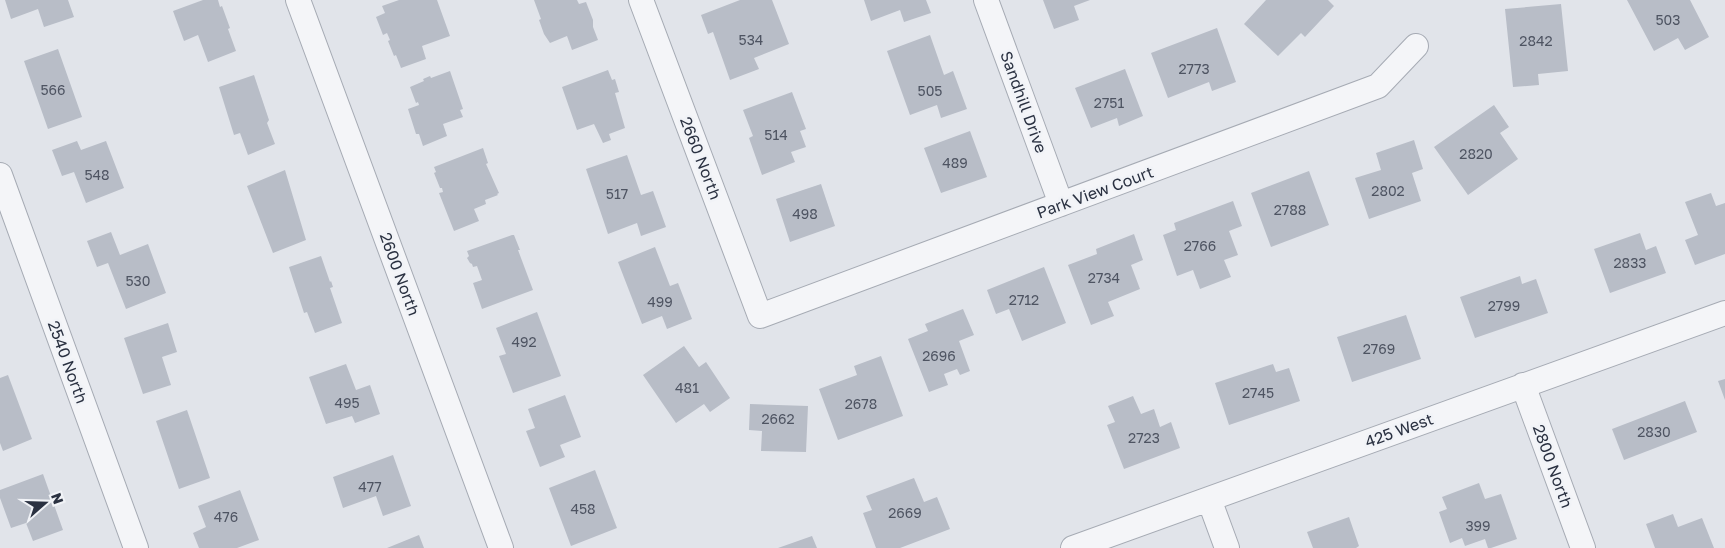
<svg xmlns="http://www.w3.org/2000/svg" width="1725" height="548" font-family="'Golos Text',sans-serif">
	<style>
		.building { fill: #b8bdc7 }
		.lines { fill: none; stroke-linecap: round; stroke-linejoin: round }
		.minor-casing { stroke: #a6abb4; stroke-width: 26 }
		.minor { stroke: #f4f5f8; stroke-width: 24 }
		.labels { text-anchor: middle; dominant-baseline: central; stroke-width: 5; stroke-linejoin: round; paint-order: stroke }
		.number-label { font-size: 14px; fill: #4e5462 }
		.street-label { font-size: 16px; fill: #2a3141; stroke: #f1f3f7 }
	</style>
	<rect width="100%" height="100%" fill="#e1e4ea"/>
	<!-- building -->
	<path class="building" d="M5,0H68L74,17L44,27L38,9L11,19Z
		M203,0H218L220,7L222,6L230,28L228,29L236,51L208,62L198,35L184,41L173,11Z
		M399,0H437L450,36L422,46L426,59L401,68L396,55L394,56L388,41L390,40L387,33L383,35L376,17L385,13L382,6Z
		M534,0H577L579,4L586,2L593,20V27L598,40L572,50L567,36L550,43L544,34L539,20L541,19Z
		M740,0H772L789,44L754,58L759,69L730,80L713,32L708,34L701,15Z
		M864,0H926L931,13L904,22L900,10L871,21Z
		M1043,0H1090L1074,6L1079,20L1054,29Z
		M1266,0H1328L1334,6L1305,37L1301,33L1278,56L1244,24Z
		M1627,0H1690L1709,37L1685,50L1678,38L1654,51Z
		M1561,4L1568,71L1538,74L1539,85L1513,87L1505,9Z
		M1217,28L1236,82L1212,91L1209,82L1168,98L1151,53Z
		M930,35L944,75L953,71L967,109L941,118L937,105L910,115L887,51Z
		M58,49L82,117L48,129L24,61Z
		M1125,69L1143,116L1119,126L1117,118L1091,128L1075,88Z
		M608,70L612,80L615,79L619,92L615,93L625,128L609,134L611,140L603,143L594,124L577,130L562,87Z
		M450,71L463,109L460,110L463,117L443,124L447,136L423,146L419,134H416L408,109L419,105L418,102L416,103L410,87L424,81L423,79L430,76L431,78Z
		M254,75L269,120L267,123L275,144L248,155L240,133L234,135L219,87Z
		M792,92L806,129L800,131L806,147L791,152L795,162L762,175L749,138L753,136L743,110Z
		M1494,105L1509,127L1500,133L1518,159L1468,195L1434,147Z
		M970,131L987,177L941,193L924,148Z
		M1414,140L1423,169L1412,173L1421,201L1369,219L1355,178L1381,170L1376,153Z
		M77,141L81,150L106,141L124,188L86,203L74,172L62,176L52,150Z
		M483,148L488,163L486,164L499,193L497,194L498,195L485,200L486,204L474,209L479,221L454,231L439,193L443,192L442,188H440L434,173L436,172L434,167Z
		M627,155L641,195L653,191L666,227L641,236L637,223L608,234L586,169Z
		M285,170L306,240L273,253L247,186Z
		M1309,171L1329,225L1271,247L1251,193Z
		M821,184L835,226L790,242L776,199Z
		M1711,193L1716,206L1725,203V254L1695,265L1685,240L1698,235L1685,202Z
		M1233,201L1242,226L1229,231L1238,255L1224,260L1231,277L1200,289L1193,270L1177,276L1163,235L1176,230L1174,223Z
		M111,232L120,255L148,244L166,293L126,309L108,263L97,267L87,241Z
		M1640,233L1646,250L1656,246L1666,273L1610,293L1594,249Z
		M1134,234L1143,260L1131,265L1140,289L1108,302L1114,316L1091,325L1068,265L1097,254L1096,249Z
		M512,235H514L520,250H518L533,290L482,309L473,283L482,280L477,266L473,267L472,264L470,263L467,258L469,256L467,251Z
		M655,247L670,286L678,283L692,319L667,329L662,316L642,324L618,262Z
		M321,256L330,282L331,281L333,287L330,288L342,323L315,333L307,312L304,313L289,267Z
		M1044,267L1066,323L1022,341L1009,309L996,314L987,290Z
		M1520,276L1522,284L1536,279L1548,313L1475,338L1460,297Z
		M963,309L974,335L959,341L970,371L960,375L957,369L944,374L948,385L929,392L908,339L928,331L925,324Z
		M537,312L561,376L513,393L499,356L506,354L496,328Z
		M1406,315L1421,359L1352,382L1337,337Z
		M168,323L177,352L162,357L171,385L143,394L124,338Z
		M684,346L699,367L706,362L730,398L710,412L704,404L676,423L643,375Z
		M881,356L903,416L838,440L819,389L857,375L854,366Z
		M346,364L356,390L370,385L380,414L355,423L352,416L326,424L309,377Z
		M1273,364L1276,372L1289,368L1300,401L1229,425L1215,383Z
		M8,375L32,439L3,451L0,443V378Z
		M1725,379V400L1718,381Z
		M565,395L581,437L560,445L565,457L540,467L526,431L535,428L528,409Z
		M1133,396L1141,414L1154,409L1160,427L1171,422L1180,448L1124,469L1107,425L1115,422L1108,406Z
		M1685,401L1697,432L1624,460L1612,429Z
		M750,404L808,406L806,452L761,451L762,431L749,430Z
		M187,410L210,478L179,489L156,421Z
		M393,455L411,506L383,516L376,496L343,508L333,477Z
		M595,470L617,528L571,546L549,488Z
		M43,474L63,530L33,541L26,523L11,528L0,498V490Z
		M914,478L924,502L937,497L950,529L900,548H876L863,513L872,510L866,496Z
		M1479,483L1485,499L1501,494L1517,539L1491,548H1488L1485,539L1465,546L1462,538L1450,543L1439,512L1447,509L1442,497Z
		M240,490L259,540L237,548H199L193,533L206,527L198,506Z
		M1673,514L1678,527L1702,518L1714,548H1655L1646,524Z
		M1349,517L1359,546L1356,548H1313L1307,532Z
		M419,535L424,548H387Z
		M812,536L817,548H778Z"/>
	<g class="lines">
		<!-- minor casing -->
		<g class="minor-casing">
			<path id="minor" d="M298,0L501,548
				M641,0L760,316L1378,86L1416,46
				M986,0L1061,204
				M0,175L136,548
				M1523,385L1583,548
				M1209,499L1227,548
				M1073,548L1725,313"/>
		</g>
		<!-- minor -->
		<use href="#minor" class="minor"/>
	</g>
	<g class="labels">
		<!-- number labels -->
		<g class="number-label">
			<text x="1668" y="19">503</text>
			<text x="751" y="39">534</text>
			<text x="1536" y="40">2842</text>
			<text x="1194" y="68">2773</text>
			<text x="53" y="89">566</text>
			<text x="930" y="90">505</text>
			<text x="1109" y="102">2751</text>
			<text x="776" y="134">514</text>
			<text x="1476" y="153">2820</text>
			<text x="955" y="162">489</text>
			<text x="97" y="174">548</text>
			<text x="1388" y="190">2802</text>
			<text x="617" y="193">517</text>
			<text x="1290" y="209">2788</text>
			<text x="805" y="213">498</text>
			<text x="1200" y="245">2766</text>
			<text x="1630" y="262">2833</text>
			<text x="1104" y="277">2734</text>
			<text x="138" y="280">530</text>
			<text x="1024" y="299">2712</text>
			<text x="660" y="301">499</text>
			<text x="1504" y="305">2799</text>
			<text x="524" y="341">492</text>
			<text x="1379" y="348">2769</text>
			<text x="939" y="355">2696</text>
			<text x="687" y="387">481</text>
			<text x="1258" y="392">2745</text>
			<text x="347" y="402">495</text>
			<text x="861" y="403">2678</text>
			<text x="778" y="418">2662</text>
			<text x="1654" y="431">2830</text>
			<text x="1144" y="437">2723</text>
			<text x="370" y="486">477</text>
			<text x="583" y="508">458</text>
			<text x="905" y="512">2669</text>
			<text x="226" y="516">476</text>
			<text x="1478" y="525">399</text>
		</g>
		<!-- street labels -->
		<g class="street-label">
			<text transform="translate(1024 102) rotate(70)">Sandhill Drive</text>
			<text transform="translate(701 158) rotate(69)">2660 North</text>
			<text transform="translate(1095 192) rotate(-20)">Park View Court</text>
			<text transform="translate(400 274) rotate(70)">2600 North</text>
			<text transform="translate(68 362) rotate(70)">2540 North</text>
			<text transform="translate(1399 430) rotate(-20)">425 West</text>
			<text transform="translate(1553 466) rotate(70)">2800 North</text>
		</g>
	</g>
	<!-- north arrow -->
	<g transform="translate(45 503) rotate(70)" stroke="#f1f3f7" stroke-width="4" paint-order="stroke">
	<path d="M0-4L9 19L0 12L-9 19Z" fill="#2a3141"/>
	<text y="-8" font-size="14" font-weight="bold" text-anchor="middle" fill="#2a3141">N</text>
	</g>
</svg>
